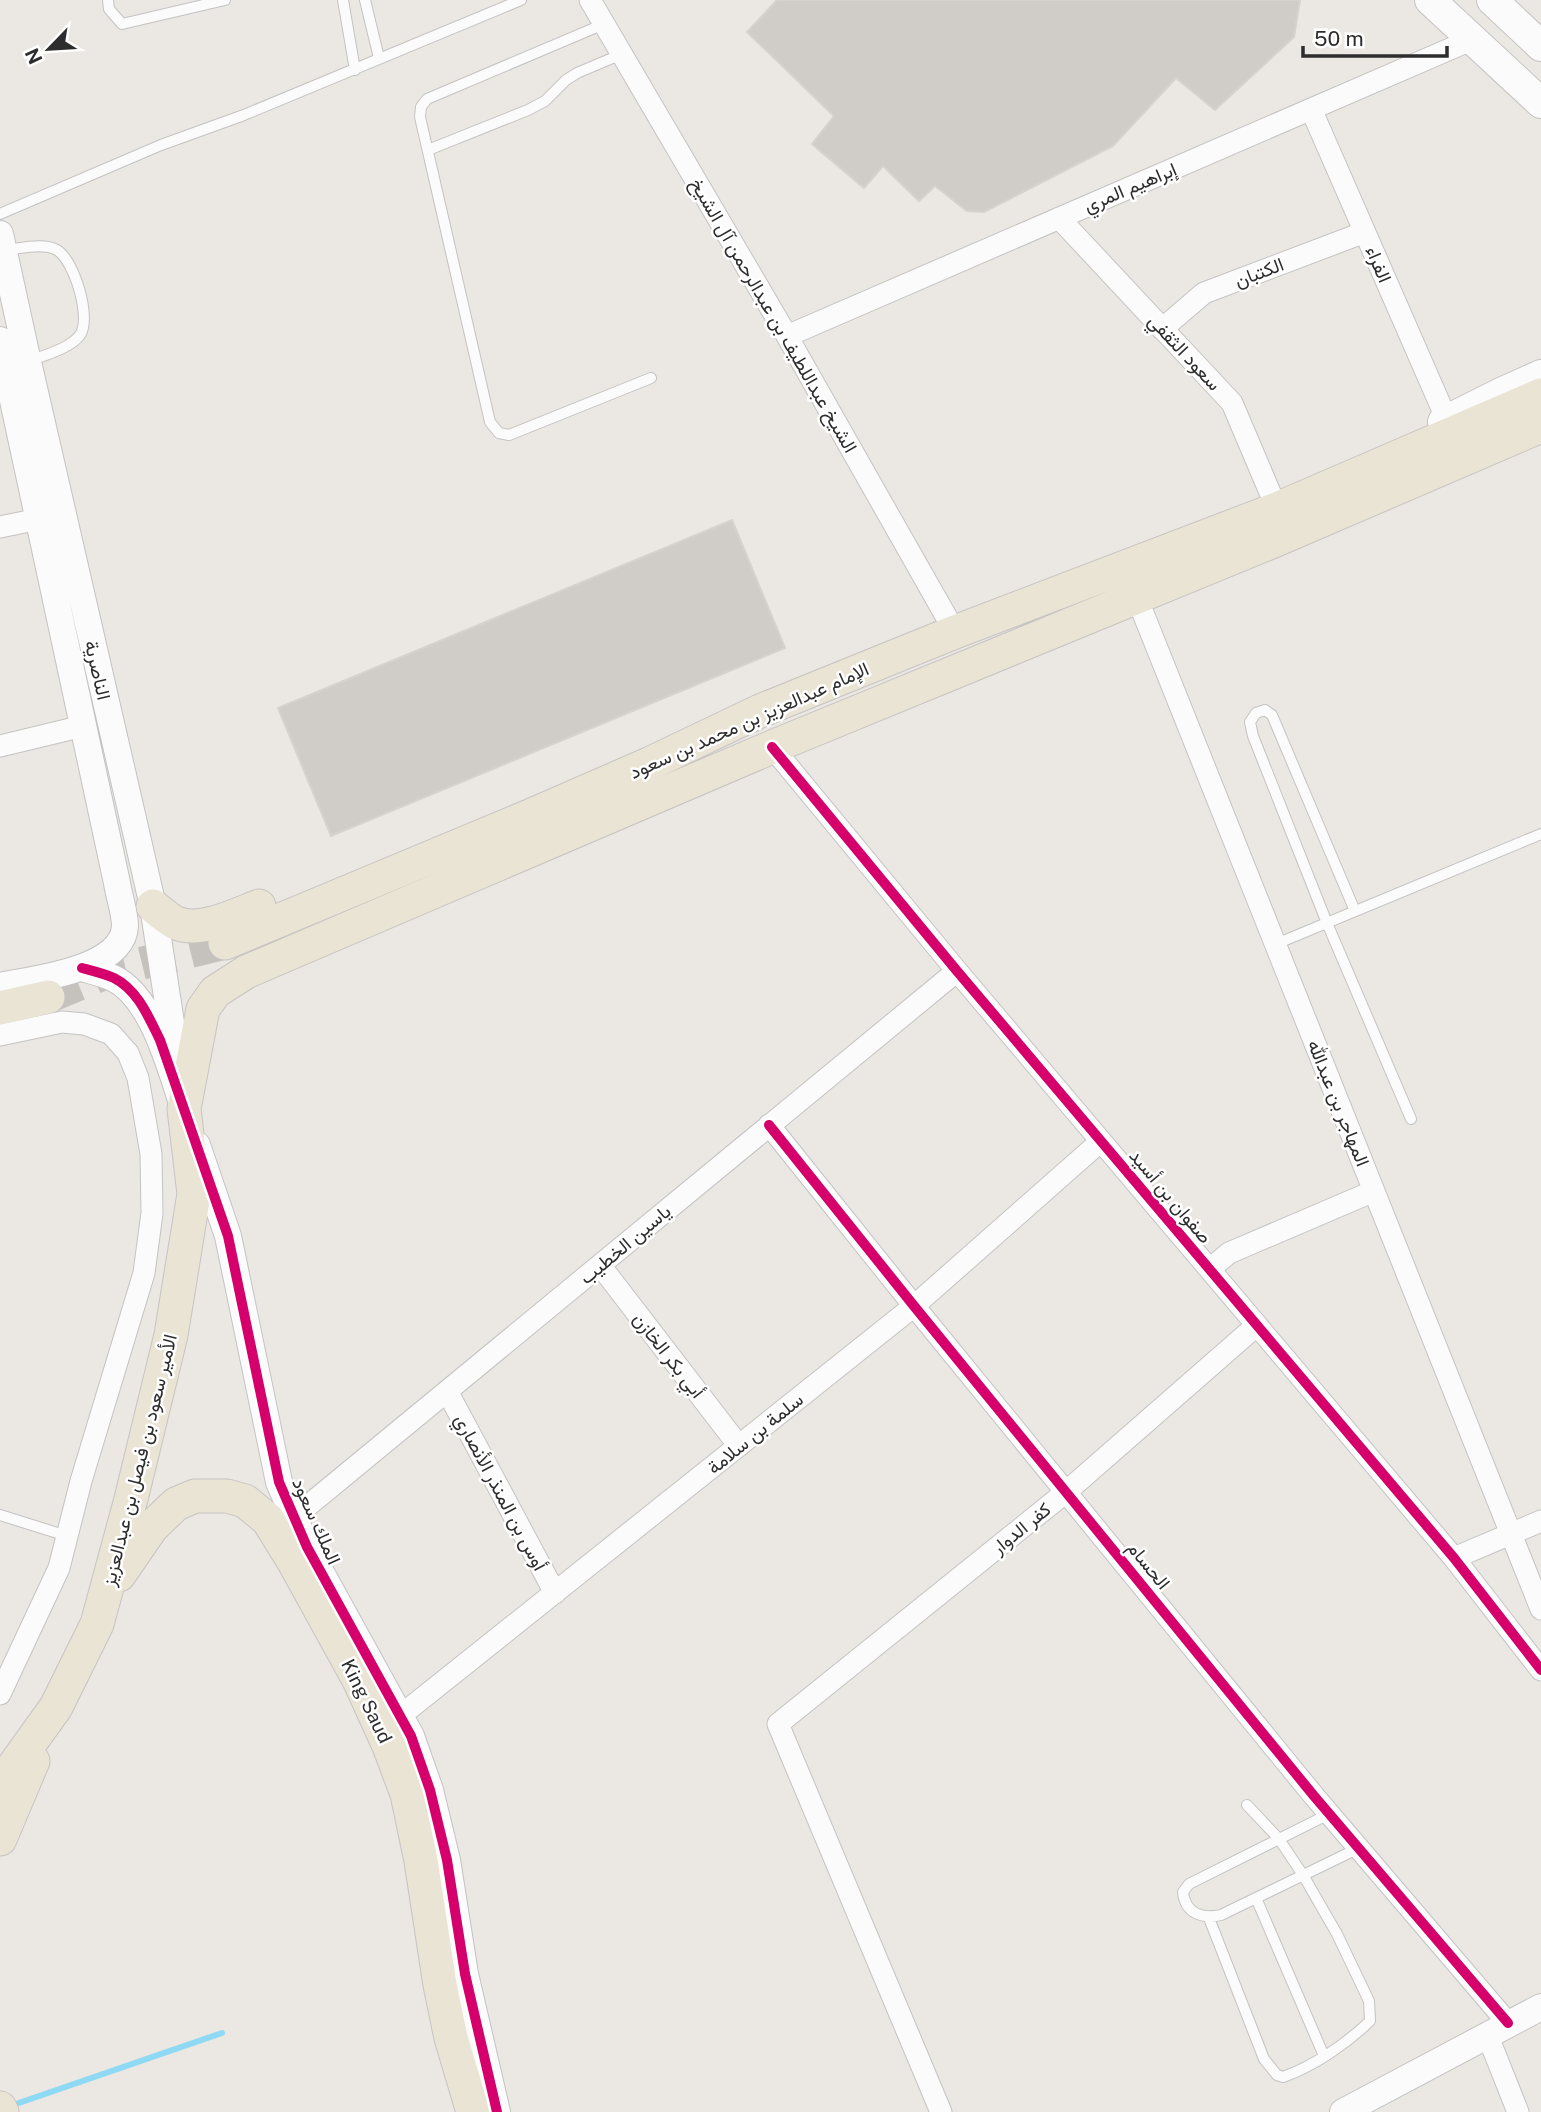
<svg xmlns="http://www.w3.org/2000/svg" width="1541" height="2112" font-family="'Public Sans',Vazirmatn,sans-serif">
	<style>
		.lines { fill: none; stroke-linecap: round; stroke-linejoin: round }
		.stream { stroke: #8ed9f4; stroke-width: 6 }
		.building { fill: #d0cdc9; stroke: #d6d3ce; stroke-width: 2 }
		.primary-tunnel { stroke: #c5c2be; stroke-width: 33; stroke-dasharray: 33 17; stroke-linecap: butt }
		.service-casing { stroke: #c4c3c3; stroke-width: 12 }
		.minor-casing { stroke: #c4c3c3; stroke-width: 23 }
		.tertiary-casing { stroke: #c4c3c3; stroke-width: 28 }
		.secondary-casing { stroke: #c4c3c3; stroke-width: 32 }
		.primary-casing { stroke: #c6c4c3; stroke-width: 35 }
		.service { stroke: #fcfbfb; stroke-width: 10 }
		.minor { stroke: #fcfbfb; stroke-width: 21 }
		.tertiary { stroke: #fcfbfb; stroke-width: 26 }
		.secondary { stroke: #fcfbfb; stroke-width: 30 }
		.primary { stroke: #e9e4d3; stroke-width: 33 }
		.cycleway-casing { stroke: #fff; stroke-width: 15 }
		.cycleway { stroke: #d6006c; stroke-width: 10 }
		.labels { text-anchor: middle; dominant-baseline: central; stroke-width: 5; stroke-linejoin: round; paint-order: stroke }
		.street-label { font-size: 19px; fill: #2d2d2d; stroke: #fff }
	</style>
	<rect width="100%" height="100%" fill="#ebe7e2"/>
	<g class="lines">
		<!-- stream -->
		<path class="stream" d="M13,2105L222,2033"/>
	</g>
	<!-- building -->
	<path class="building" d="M777,0H1300L1294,37L1215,110L1176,78L1113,146L984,212L967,211L935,186L919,201L883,166L864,188L812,144L834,116L747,32Z
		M732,520L785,648L331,836L278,708Z"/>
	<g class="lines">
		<!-- primary-tunnel -->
		<path class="primary-tunnel" d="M48,997L110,971L225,943"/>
		<!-- service casing -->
		<g class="service-casing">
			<path id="service" d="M108,0L109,9L122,24L225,0
				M343,0L355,70
				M365,0L379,58
				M604,24L427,99L421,107L420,117L490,422L499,433L509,435L651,378
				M428,150L528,110L545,101L566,80L577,73L622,54
				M0,214L161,145L244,115L521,0
				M3,250C19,249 43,242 57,250C74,260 92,318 80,335C70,349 43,355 28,362
				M1355,911L1272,715L1265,710L1256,713L1250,722L1253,736L1327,923L1411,1119
				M1276,944L1541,834
				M0,1515L67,1536
				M1329,1814L1189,1884L1183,1892C1185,1914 1203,1919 1221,1915L1359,1848
				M1256,1898L1324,2056
				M1209,1918L1264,2059L1277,2075L1283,2077C1314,2066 1346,2044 1370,2021L1369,2001L1337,1934L1303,1875L1279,1839L1247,1805"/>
		</g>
		<!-- minor casing -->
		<g class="minor-casing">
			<path id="minor" d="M590,0L787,336L955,632
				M1311,109L1447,420
				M1059,218L1232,403L1277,509
				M1162,329L1204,293L1365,232
				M787,336L1473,39
				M0,527L39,519
				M1137,598L1541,1609
				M0,746L83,726
				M772,747L957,971L1454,1558L1541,1670
				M0,1035L62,1022L84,1024L111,1034L128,1053L138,1078L151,1154L152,1213L144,1273L81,1481L59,1568L0,1694
				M769,1125L914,1306L1314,1796L1508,2023
				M600,1265L739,1446
				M1210,1269L1229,1253L1374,1191
				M447,1391L555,1593
				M293,1518L957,971
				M1454,1558L1541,1521
				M400,1716L914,1306L1101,1141
				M1487,2034L1518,2112
				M941,2112L778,1724L1066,1492L1257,1325"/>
		</g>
		<!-- tertiary casing -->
		<g class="tertiary-casing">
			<path id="tertiary" d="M0,234L28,362L153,906L176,1055
				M0,340L117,883C119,896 125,913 125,926C123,970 33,979 0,986
				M82,968C92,971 104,974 113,978C153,997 171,1071 184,1109
				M197,1145L228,1236L279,1482L307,1547L411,1736L430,1790L447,1860L465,1974L497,2112
				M1343,2112L1541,2007"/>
		</g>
		<!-- secondary casing -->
		<g class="secondary-casing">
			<path id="secondary" d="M1430,0L1541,103
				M1492,0L1541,46
				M1443,422L1503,392L1541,375"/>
		</g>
		<!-- primary casing -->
		<g class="primary-casing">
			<path id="primary" d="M153,906C159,911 168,919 176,923C200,933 236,915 259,906
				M225,943L532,815L651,763L760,711L955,632L1277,509L1541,395
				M0,1008L48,997
				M119,1575L152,1527L176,1504L195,1496H227L245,1501L268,1520L294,1562L359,1680L389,1746L407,1794L421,1861L440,1985L451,2038L473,2112
				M0,1785L56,1707L97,1624L131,1499L171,1335L194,1194L184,1109L203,1009L215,992L246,972L772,747L1276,540L1541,426
				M0,1839L33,1761
				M0,2108L2,2112"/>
		</g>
		<!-- service -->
		<use href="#service" class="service"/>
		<!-- minor -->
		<use href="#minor" class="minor"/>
		<!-- tertiary -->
		<use href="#tertiary" class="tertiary"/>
		<!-- secondary -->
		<use href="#secondary" class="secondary"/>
		<!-- primary -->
		<use href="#primary" class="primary"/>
		<!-- cycleway casing -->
		<g class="cycleway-casing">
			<path id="cycleway" d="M772,747L957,971L1454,1558L1541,1670
				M82,968C93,971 105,974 114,978C138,990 149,1018 160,1040L228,1236L279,1482L307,1547L411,1736L430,1790L447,1860L465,1974L497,2112
				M769,1125L914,1306L1314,1796L1508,2023"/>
		</g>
		<!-- cycleway -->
		<use href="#cycleway" class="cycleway"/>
	</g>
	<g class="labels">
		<!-- street labels -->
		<g class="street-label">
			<text transform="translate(1130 187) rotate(-23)">إبراهيم المري</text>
			<text transform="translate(1379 264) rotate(67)">الفراء</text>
			<text transform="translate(1259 272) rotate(-21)">الكتبان</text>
			<text transform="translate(774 315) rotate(60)">الشيخ عبداللطيف بن عبدالرحمن آل الشيخ</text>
			<text transform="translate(1185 352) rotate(47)">سعود الثقفي</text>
			<text transform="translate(98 670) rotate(77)">الناصرية</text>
			<text transform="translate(749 720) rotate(-24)">الإمام عبدالعزيز بن محمد بن سعود</text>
			<text transform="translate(1339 1103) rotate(68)">المهاجر بن عبدالله</text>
			<text transform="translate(1171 1196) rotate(50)">صفوان بن أسيد</text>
			<text transform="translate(625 1244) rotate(-40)">ياسين الخطيب</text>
			<text transform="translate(669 1355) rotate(52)">أبي بكر الخازن</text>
			<text transform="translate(755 1433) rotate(-39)">سلمة بن سلامة</text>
			<text transform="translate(139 1460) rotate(-76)">الأمير سعود بن فيصل بن عبدالعزيز</text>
			<text transform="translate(501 1492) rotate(62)">أوس بن المنذر الأنصاري</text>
			<text transform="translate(317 1521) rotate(66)">الملك سعود</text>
			<text transform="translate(1021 1528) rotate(-39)">كفر الدوار</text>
			<text transform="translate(1149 1565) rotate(51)">الحسام</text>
			<text transform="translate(367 1701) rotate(64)">King Saud</text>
		</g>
	</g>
	<!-- north arrow -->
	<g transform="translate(49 49) rotate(245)" stroke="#ffffff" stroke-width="5" paint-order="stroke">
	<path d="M0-5L12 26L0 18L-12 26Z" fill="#2d2d2d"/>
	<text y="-10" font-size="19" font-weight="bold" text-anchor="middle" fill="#2d2d2d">N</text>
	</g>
	<!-- scale -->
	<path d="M1303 46v10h144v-10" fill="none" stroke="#2d2d2d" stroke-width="3.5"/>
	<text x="1314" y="46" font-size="21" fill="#2d2d2d" stroke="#ffffff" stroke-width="5" paint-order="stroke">50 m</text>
</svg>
